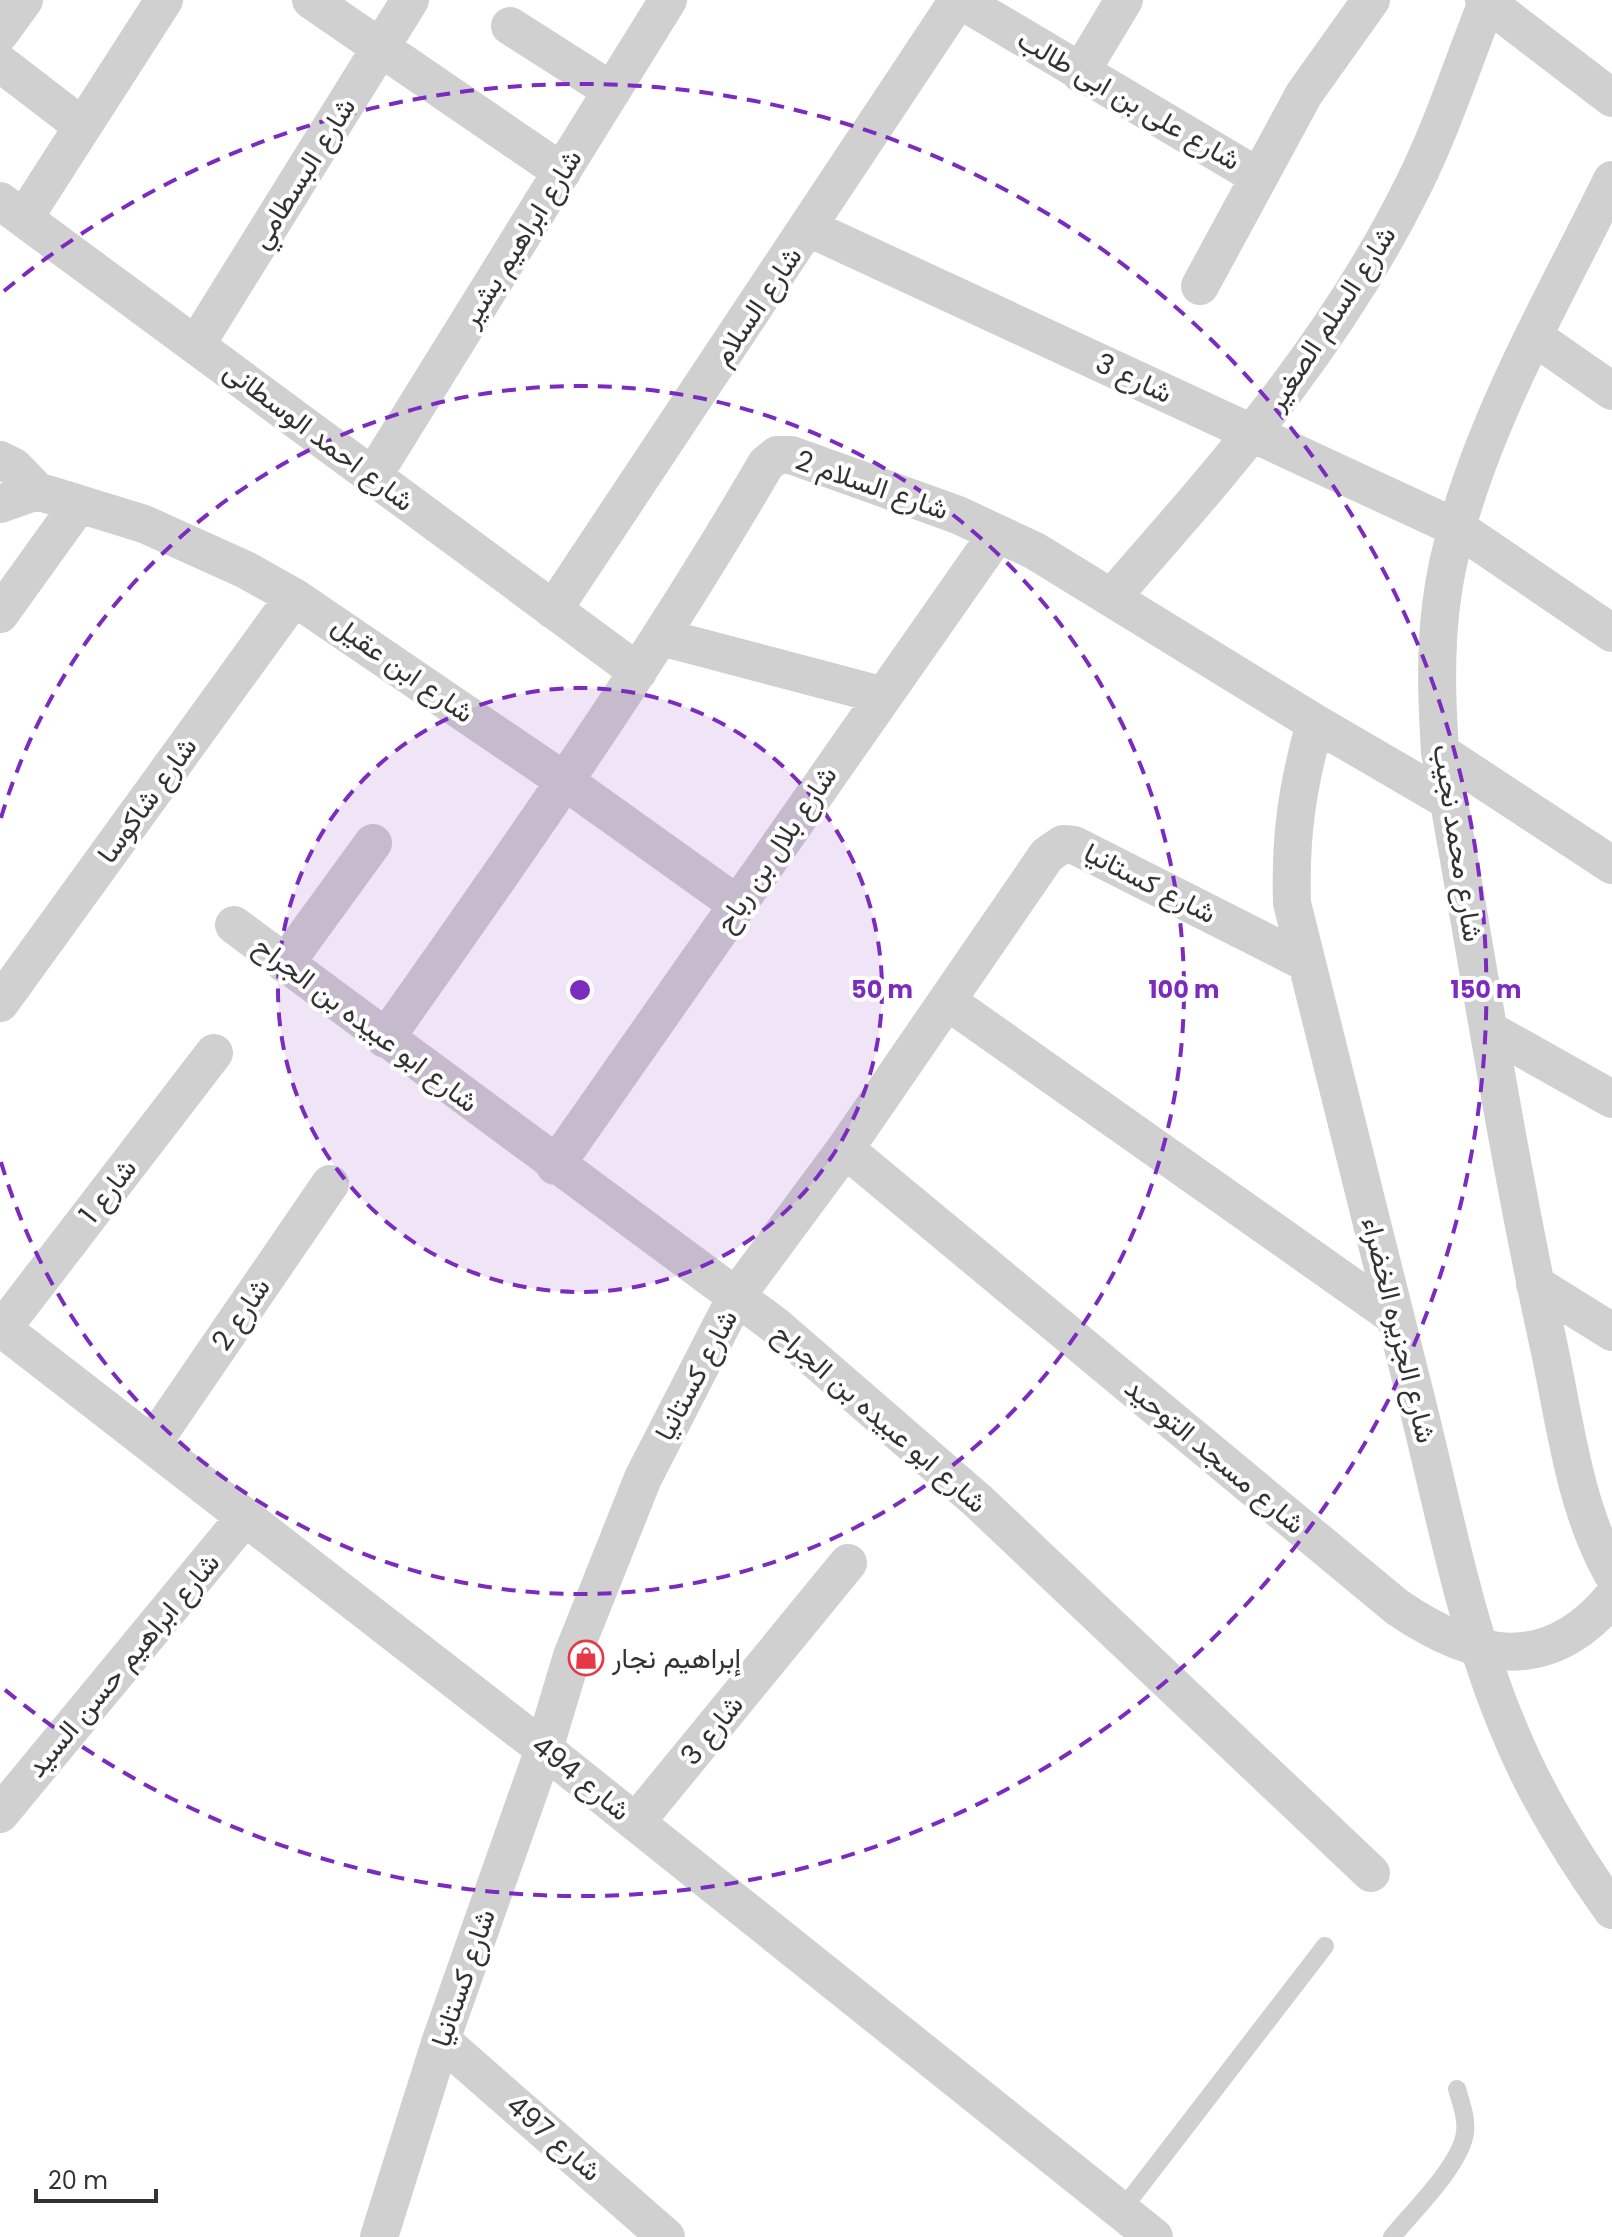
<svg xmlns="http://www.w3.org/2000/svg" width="1612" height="2237" font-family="Poppins,Vazirmatn,sans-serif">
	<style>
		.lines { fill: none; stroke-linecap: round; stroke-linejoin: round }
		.lane { stroke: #d0d0d0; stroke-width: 18 }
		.street { stroke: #d0d0d0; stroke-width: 38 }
		.ring { fill: none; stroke: #7b2cbf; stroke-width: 4; stroke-dasharray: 14 10 }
		.labels { text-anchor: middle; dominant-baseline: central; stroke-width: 8; stroke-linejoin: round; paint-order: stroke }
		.street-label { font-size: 28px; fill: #333; stroke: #fff }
		.poi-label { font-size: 28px; fill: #333; stroke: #fff; text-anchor: start }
		.centre { fill: #7b2cbf; stroke: #fff; stroke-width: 4 }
		.ring-label { font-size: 24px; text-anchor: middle; font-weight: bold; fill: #7b2cbf; stroke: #fff; stroke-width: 8; stroke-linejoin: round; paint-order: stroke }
	</style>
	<rect width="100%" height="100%" fill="#fff"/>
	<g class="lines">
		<!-- lane -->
		<path class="lane" d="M1121,2211L1325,1946
			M1392,2237C1413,2211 1460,2166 1465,2133C1467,2118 1461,2103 1457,2089"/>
		<!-- street -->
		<path class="street" d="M311,0L562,172
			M960,0L1257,176
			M1484,0L1612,98
			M510,26L612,91
			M0,33L24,0
			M0,63L82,126
			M1080,73L1124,0
			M1612,180C1549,309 1458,462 1441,606C1435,655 1437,703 1440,752C1476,950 1506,1150 1549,1347C1565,1422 1574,1505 1612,1573
			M0,201L638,672
			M24,218L164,0
			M809,228L1459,529L1612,633
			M1200,286L1304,94L1371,0
			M1536,338L1612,391
			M196,345L410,0
			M0,460L14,467L37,491L144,524L246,570L294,597L566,782L738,905
			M373,476L668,0
			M0,504L37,491
			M1112,597C1229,463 1333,347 1413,186C1443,126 1463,62 1488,0
			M553,610L958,0
			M0,614L79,504
			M661,637L881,695
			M1315,723C1297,789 1290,835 1292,903C1331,1063 1372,1223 1412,1383C1442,1499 1463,1622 1510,1732C1536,1795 1572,1854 1612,1910
			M1440,752L1612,865
			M234,925L776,1326L978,1501L1371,1873
			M285,964L373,843
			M947,1001L1395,1317
			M0,1003L294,597
			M1489,1030L1612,1099
			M385,1039C518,851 650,663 766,464L777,455H791L958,515L1035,551L1315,723L1449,801
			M845,1149L1397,1607C1473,1659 1546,1677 1612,1598
			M555,1166L997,534
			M1535,1284L1612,1332
			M0,1327L544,1749L1154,2237
			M2,1329L214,1053
			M152,1444L330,1184
			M0,1814L245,1517
			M636,1822L848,1563
			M441,2040L666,2237
			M379,2237L441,2040L544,1749L572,1656L643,1478L737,1295L845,1149L1047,855L1063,844L1074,845L1307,963"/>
	</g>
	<!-- distance rings -->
	<circle cx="580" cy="990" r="302" fill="#7b2cbf" fill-opacity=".12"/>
	<g class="ring">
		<circle cx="580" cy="990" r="302"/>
		<path d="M1 818A604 604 0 1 1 1 1162"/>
		<path d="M4 291A906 906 0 1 1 4 1689"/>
	</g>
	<!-- icons -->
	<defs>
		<g id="shop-ring" transform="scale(1.8)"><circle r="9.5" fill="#fff" stroke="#e63946" stroke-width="1.5"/><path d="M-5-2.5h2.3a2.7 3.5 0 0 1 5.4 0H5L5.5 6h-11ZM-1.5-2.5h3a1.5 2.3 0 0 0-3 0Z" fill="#e63946"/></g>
	</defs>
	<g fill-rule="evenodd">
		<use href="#shop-ring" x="586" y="1658"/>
	</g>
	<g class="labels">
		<!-- street labels -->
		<g class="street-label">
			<text transform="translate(1129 100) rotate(30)">شارع على بن ابى طالب</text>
			<text transform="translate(303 173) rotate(-58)">شارع البسطامي</text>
			<text transform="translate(521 238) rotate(-58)">شارع ابراهيم بشير</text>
			<text transform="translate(757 306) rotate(-56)">شارع السلام</text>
			<text transform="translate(1331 318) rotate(-57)">شارع السلم الصغير</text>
			<text transform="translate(1134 378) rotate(25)">شارع 3</text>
			<text transform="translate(319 436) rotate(37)">شارع احمد الوسطانى</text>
			<text transform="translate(872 485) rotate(19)">شارع السلام 2</text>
			<text transform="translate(403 669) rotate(35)">شارع ابن عقيل</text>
			<text transform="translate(147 800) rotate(-54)">شارع شاكوسا</text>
			<text transform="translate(1458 843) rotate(81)">شارع محمد نجيب</text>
			<text transform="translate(776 849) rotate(-56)">شارع بلال بن رباح</text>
			<text transform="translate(1150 883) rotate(27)">شارع كستانيا</text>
			<text transform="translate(366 1024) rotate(37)">شارع ابو عبيده بن الجراح</text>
			<text transform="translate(108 1191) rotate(-52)">شارع 1</text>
			<text transform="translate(241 1314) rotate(-56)">شارع 2</text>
			<text transform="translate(1399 1330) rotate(76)">شارع الجزيره الخضراء</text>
			<text transform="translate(696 1375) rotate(-62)">شارع كستانيا</text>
			<text transform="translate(880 1418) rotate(41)">شارع ابو عبيده بن الجراح</text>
			<text transform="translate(1215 1456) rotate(40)">شارع مسجد التوحيد</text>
			<text transform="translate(123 1665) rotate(-50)">شارع ابراهيم حسن السيد</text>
			<text transform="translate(712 1730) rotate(-51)">شارع 3</text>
			<text transform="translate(581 1778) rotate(39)">شارع 494</text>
			<text transform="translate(463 1978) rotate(-71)">شارع كستانيا</text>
			<text transform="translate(554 2138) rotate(41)">شارع 497</text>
		</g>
		<!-- poi labels -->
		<g class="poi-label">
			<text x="612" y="1658">إبراهيم نجار</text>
		</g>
	</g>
	<circle cx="580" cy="990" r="12" class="centre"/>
	<g class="ring-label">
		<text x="882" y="998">50 m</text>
		<text x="1184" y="998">100 m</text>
		<text x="1486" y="998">150 m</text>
	</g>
	<!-- scale -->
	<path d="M36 2189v12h120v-12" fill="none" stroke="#333333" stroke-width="4"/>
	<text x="48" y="2189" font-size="24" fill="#333333" stroke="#ffffff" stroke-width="6" paint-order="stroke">20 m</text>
</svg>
